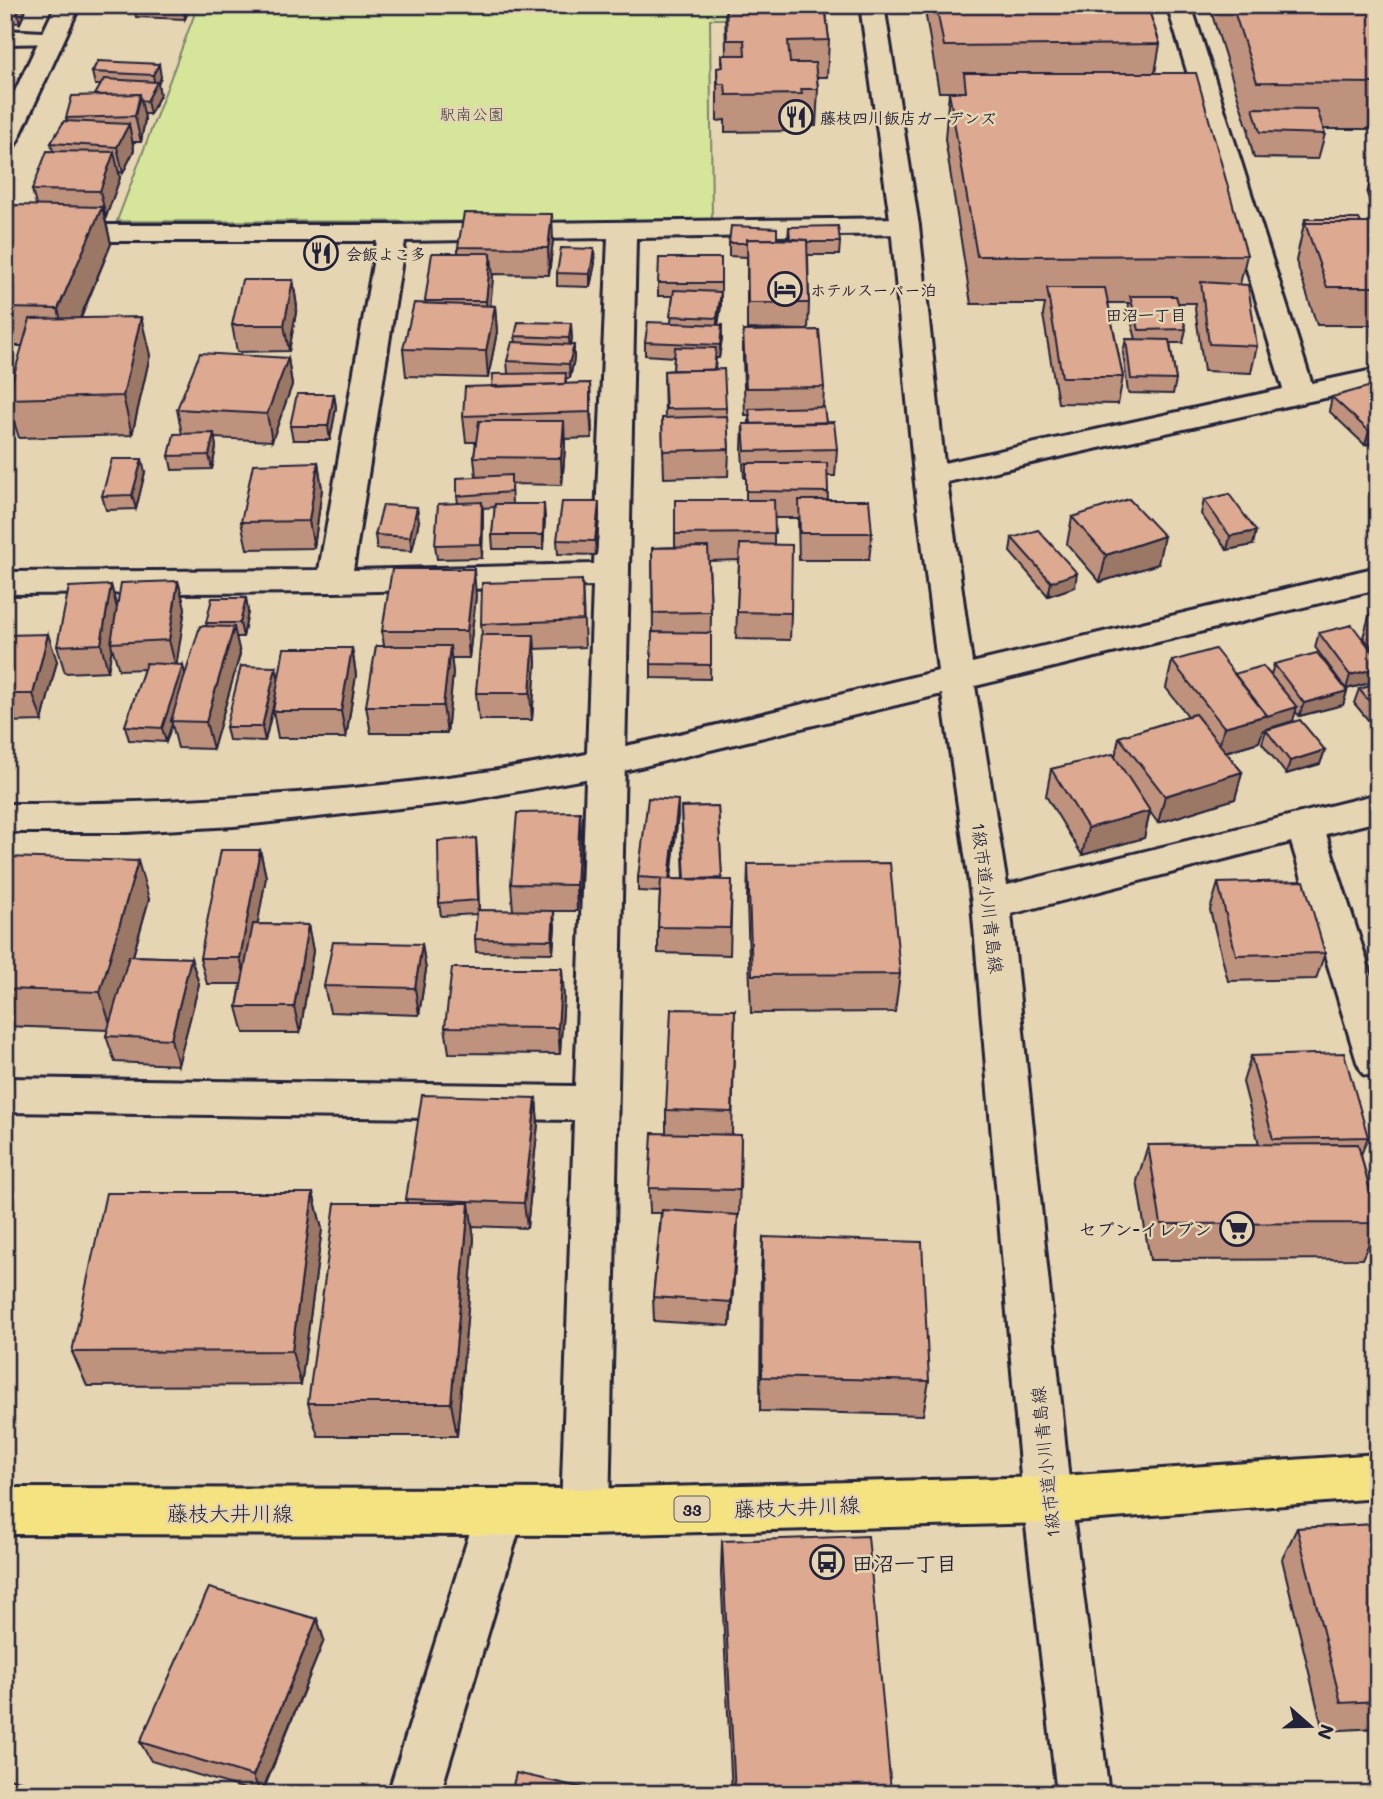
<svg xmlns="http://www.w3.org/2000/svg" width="1383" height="1799" font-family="Mali,'Klee One',sans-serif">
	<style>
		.green { fill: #d5e599; stroke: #7c846a; stroke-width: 2 }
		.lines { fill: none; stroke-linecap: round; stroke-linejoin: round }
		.minor-casing { stroke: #22223b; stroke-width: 6 }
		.tertiary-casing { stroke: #22223b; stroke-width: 6 }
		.primary-casing { stroke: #22223b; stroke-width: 6 }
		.minor { fill: #e6d5b2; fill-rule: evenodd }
		.tertiary { fill: #e6d5b2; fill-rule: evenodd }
		.primary { fill: #f5e382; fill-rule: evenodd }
		.wall { fill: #be927d; stroke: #22223b; stroke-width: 2 }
		.shaded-wall { fill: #9b7766; stroke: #22223b; stroke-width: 2 }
		.building { fill: #ddaa91; stroke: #22223b; stroke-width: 2 }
		.labels { text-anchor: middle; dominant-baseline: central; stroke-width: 5; stroke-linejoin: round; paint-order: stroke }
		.far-park-label { font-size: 16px; fill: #3d3f49; stroke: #e6d5b2 }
		.far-poi-label { font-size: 16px; font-weight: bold; fill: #22223b; stroke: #e6d5b2; text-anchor: start }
		.far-neighbourhood-label { font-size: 16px; font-weight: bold; fill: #22223b; stroke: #e6d5b2 }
		.shield { fill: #e6d5b2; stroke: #5d585f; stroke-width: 2 }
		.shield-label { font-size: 16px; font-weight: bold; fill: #22223b }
		.street-label { font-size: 18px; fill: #22223b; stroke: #e6d5b2 }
		.poi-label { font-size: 18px; font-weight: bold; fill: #22223b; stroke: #e6d5b2; text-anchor: end }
		.near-street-label { font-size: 21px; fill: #22223b; stroke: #e6d5b2 }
		.near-poi-label { font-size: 21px; font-weight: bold; fill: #22223b; stroke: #e6d5b2; text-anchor: start }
	</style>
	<rect width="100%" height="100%" fill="#e6d5b2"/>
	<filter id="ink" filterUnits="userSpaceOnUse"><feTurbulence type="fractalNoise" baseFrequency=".0143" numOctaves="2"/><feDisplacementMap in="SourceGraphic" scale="14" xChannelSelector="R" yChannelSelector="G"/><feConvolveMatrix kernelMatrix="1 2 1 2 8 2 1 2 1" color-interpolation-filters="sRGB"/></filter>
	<g filter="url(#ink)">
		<!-- green -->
		<path class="green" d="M198,5H825L827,18L710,19L712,222L117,221Z"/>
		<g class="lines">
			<!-- minor casing -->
			<g class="minor-casing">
				<path id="minor" d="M5,30L61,33L64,38L61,43L5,44Z
					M905,218L915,220L919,226L915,232L905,234L636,238L609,1512L602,1528L585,1535L568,1528L561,1512L574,1120L5,1112V1078L575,1086L593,586L334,592L5,594V572L319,570L377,241H5V225H392ZM608,238L594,564L353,570L405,241Z
					M1378,369V387L1300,403L1289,400L1285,394L1289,388Z
					M1378,794V821L1326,834L1378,996V1078L1363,1074L1357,1062L1291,842L991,919L977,914L972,904L977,894L991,889Z
					M500,1490L517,1497L524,1513L440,1794H388L476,1513L483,1497Z"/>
			</g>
			<!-- tertiary casing -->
			<g class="tertiary-casing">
				<path id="tertiary" d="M56,5H80L18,140L14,146L5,148V112Z
					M860,5H884L919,226L944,463L1283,389L1167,5H1191L1315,394L1311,400L1300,403L947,482L972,663L1378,567V589L975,686L1010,904L1071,1500L1109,1794H1057L1023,1500L972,904L942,694L607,775L464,801L234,826L127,832H5V804C158,804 312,796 464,775C624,753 781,708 938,671L914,476L891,226Z"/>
			</g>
			<!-- primary casing -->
			<g class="primary-casing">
				<path id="primary" d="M1378,1454V1498L1047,1523L585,1535L5,1534V1488L585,1489L1047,1477Z"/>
			</g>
			<!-- minor -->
			<use href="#minor" class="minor"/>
			<!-- tertiary -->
			<use href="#tertiary" class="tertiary"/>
			<!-- primary -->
			<use href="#primary" class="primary"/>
		</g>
		<!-- wall -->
		<path class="wall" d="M5,5H28L20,23L5,22Z
			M134,5H191L185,19L136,17Z
			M725,5H825L829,40L827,77H817L818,89L816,126H801L800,131L725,132V120L717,121V68L722,67V55H726Z
			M925,5H1147L1160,44L1155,73L1247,255L1240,284L1257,346L1251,373L1204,371L1195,309L1196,303H1178L1186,329L1183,343H1170L1176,380L1173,394L1128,393L1123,352L1126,339H1136L1128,310L1129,303H1108L1123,377L1118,404L1058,403L1043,315L1045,304H971L945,139L949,92H961H939L925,11Z
			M1209,5H1378V129H1323L1325,134L1318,159L1254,158L1248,134L1249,129H1248Z
			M98,61L161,77L158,84L160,95L150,114H144L145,119L141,142H133L134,150L123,173L119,172L120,178L106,217H105L111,244L81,318L150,355L132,435L19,438L7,399L23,346H5V226L36,205L32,190L53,151L51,143L67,121L66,118L95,95L101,85H95L92,72Z
			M1374,168H1378V222L1367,194Z
			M1305,219L1361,223H1378V325H1317L1296,261Z
			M789,227L840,242L839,255H808L809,303L808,330L747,329V257L729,256V243L788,239Z
			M553,240L549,275L493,274L490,305L495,306L497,332L488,378L406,376L403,349L426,304L425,301L458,253V247Z
			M594,249L595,263L590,287L557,286V273Z
			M293,280L297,307L289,351L237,352L232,325Z
			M658,283H721V306L718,324L722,338L719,358H716L715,370L726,408L729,449L728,476L664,478L662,418H665L664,371L673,370L674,357L645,355V342L671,323L673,296H658Z
			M743,331L824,387L823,407L826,423L837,449L835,476H827L828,500L872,533L869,560H799L798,518H774V545L791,613L790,640L736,639L739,560L709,561L711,612L710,679L651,678V664L653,632L652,548L675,547V500H746V478H744L742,451L743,424H749V415H745L743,358Z
			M515,336L572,337L571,345L574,359L570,378H566V384L590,383L592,438L565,439V448L562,485L511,484L512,504L545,517L543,549H493L492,535L495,507L483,508V516L482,558L437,559L435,545L458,503L457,496L476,477L474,457L476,442H466L463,416L492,387L508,373L507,361L516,342Z
			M288,358L292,385L272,441L214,438L216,447L212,469L172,470L169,456L182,434L177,409Z
			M1378,392V441L1365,445L1329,411L1332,397Z
			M334,394L336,408L330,440H293L290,426Z
			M318,462L322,489L314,548L247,549L241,522Z
			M145,472L136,509L106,510L102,496Z
			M1204,500L1253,545L1227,550L1201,514Z
			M599,516L596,555L558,554L557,540Z
			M1072,517L1158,564L1100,582L1067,544Z
			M419,521L412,551L377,549L375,535Z
			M1012,538L1075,587L1048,596L1010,552Z
			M582,580L585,647L535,649L536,662L532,720H479L476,693L482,635L481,624Z
			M178,581L185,608L176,665L185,674L207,627L206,623L246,598L248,612L243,637H236L240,654L213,749L178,748L172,724L166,742L129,740L125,726L144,669L119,670L112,647L108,671L65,673L57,646L111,585L117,609Z
			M476,596L469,658H451L453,673L447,733H371L366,706L384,646L382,631Z
			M1378,608V655L1363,637L1371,610Z
			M1319,633L1378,659V681L1346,689L1315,647Z
			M5,635L57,661L42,721L5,722Z
			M352,648L356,675L346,738H278L273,711L276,695L265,741L229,740L226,727L276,667L279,679Z
			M1172,661L1234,674L1271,675L1274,664L1347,691L1343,705L1299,716L1296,712L1263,730L1259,742L1226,752L1242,772L1235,799L1158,823L1150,812L1144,838L1082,855L1046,796L1051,769L1115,757L1119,737L1188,716L1166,688Z
			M1378,684V732L1354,703L1359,689Z
			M1266,730L1325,750L1320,764L1286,774L1262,743Z
			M718,806L722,880H732L730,955L658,953V927L660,892L638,891V877L678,814L671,879H684L681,807Z
			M581,839L577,911H513L511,884Z
			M260,850L266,877L257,924L308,925L313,951L300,1033H244L237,1007L241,984H207L200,958Z
			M477,852L479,910L555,925L553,953L476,952L475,939L477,914L441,916L439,903Z
			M5,857L149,899L133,956L191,958L199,984L178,1065L115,1062L106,1036L108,1030L5,1026Z
			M748,864L900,974L895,1012L751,1013L747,902Z
			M1218,883L1325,953L1316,979L1228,981L1210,910Z
			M422,944L426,970L419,1015L330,1012L324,986Z
			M564,995L560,1054L449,1053L445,1027Z
			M735,1010L732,1135H741L739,1215H732H738L737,1240L730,1326L654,1321L653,1297L661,1213H650L649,1188L666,1133V1110Z
			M1251,1056L1368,1137L1361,1155L1378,1223L1362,1259L1150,1260L1137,1181L1148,1145L1259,1144L1243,1082Z
			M536,1098L538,1124L527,1228L472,1226L474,1238L457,1436H318L308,1403L407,1203L406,1199Z
			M313,1193L322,1229L301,1385L87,1386L72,1352Z
			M763,1237L929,1381L923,1415L760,1411L761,1272Z
			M1378,1524V1728L1323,1731L1282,1559L1297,1528Z
			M722,1541L891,1791V1794H732L721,1573Z
			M317,1619L324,1640L262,1794L151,1761L140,1742Z"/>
		<!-- shaded-wall -->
		<path class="shaded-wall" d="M16,5H28L20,23Z
			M183,5H191L185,19L183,6Z
			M159,64L161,77L158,84L160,95L150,114L147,101L155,86L153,75Z
			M140,94L145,119L141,142L135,116Z
			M129,124L134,150L123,173L117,147Z
			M114,152L120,178L106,217L100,191Z
			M102,207L111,244L68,347L58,309Z
			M552,214L553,240L549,275L548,248Z
			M594,249L595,263L590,287V274Z
			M491,253L493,279L488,327L486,301Z
			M293,280L297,307L289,351L284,325Z
			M721,292V306L717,332V318Z
			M495,306L497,332L488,378L486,351Z
			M141,317L150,355L132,435L123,396Z
			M571,323L572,337L570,351L569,338Z
			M722,325V338L719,358L720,345Z
			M574,345V359L570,378L569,364Z
			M288,358L292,385L272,441L267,414Z
			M590,383L591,410L592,438L590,412Z
			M334,394L336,408L330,440L328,426Z
			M564,421L565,448L562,485L561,458Z
			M1378,428V441L1365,445L1369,431Z
			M214,433L216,447L212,469L209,455Z
			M142,459L145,472L136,509L132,495Z
			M318,462L322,489L314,548L309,521Z
			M482,502L483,516L482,558L481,544Z
			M599,502V516L596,555L595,541Z
			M544,504L545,517L543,549V535Z
			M417,507L419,521L412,551L410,537Z
			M1256,531L1253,545L1227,550L1230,536Z
			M1164,536L1158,564L1100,582L1106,555Z
			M474,569L476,596L469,658L467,631Z
			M1077,573L1075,587L1048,596L1051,582Z
			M178,581L185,608L176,668L169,640Z
			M111,585L118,612L111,643L112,647L108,671L101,644Z
			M246,598L248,612L243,637L240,623Z
			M234,627L240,654L213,749L206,722Z
			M48,634L57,661L42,721L33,694Z
			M534,635L536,662L532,720L530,693Z
			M450,646L453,673L447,733L443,706Z
			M352,648L356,675L346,738L341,711Z
			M183,665L186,679L171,721L172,724L166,742L162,728Z
			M276,667L279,681L265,741L262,727Z
			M1378,668V681L1346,689L1350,675Z
			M1347,691L1343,705L1299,716L1304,703Z
			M1297,707L1293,721L1263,730L1259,742L1217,754L1224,727Z
			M1325,750L1320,764L1286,774L1290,761Z
			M1242,772L1235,799L1158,823L1165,796Z
			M678,800V814L669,893V879Z
			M1150,811L1144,838L1082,855L1088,828Z
			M580,812L581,839L577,911L576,885Z
			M476,838L477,852L479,913L478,900Z
			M260,850L266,877L247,984L240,958Z
			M138,861L149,899L112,1030L100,992Z
			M554,911L555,925L553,953L552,940Z
			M308,925L313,951L300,1033L294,1007Z
			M422,944L426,970L419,1015L415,988Z
			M191,958L199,984L178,1065L171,1039Z
			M562,968L564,995L560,1054L558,1028Z
			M536,1098L538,1124L527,1228L524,1203Z
			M313,1193L322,1229L301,1385L292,1351Z
			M469,1203L474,1238L457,1436L451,1403Z
			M738,1215L737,1240L730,1326L731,1302Z
			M317,1619L324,1640L261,1794L253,1776Z
			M38,1786L43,1794H34Z"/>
		<!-- building -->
		<path class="building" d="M726,5H825L829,40L788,41L790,63H815L818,89H801L802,94L726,95L725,84H718L717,68L723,67L722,55H745L744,40H727Z
			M936,5H1147L1160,44L944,46Z
			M1232,5H1378V83L1257,82Z
			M98,61L159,64L153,75L92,72Z
			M964,73H1196L1247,255L977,256L949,92H966Z
			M104,79L157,82L147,101L141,100L140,94L95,95Z
			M140,94L135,116L66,118L72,96Z
			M1253,108L1317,109L1325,134L1260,132Z
			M64,121L129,124L117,147L51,143Z
			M47,151L114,152L100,191L32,190Z
			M1374,168H1378V177Z
			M15,205L102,207L58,309L5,308V226Z
			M464,213L552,214L548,248L458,247Z
			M1305,219H1359L1361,223H1306Z
			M1305,223H1378V287H1327Z
			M731,226L777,228V239H747V243H729Z
			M838,226L840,242H807V240L790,239L789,227Z
			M747,239L807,240L809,303H748Z
			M561,248L594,249L590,274L557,273Z
			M432,253H491L486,301H425Z
			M659,258H721V283H658Z
			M242,280H293L284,325H232Z
			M1201,282L1248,285L1257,346L1209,344Z
			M1047,288H1105L1123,377H1062Z
			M674,290L721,292L717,318L670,316Z
			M1130,296H1176L1186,329L1139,330Z
			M414,303L495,306L486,351L403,349Z
			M141,317L123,396L7,399L30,319Z
			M518,322L571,323L569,338L515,336Z
			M648,322L722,325L720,345L645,342Z
			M819,330L824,387L746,388L743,331Z
			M1126,339L1169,340L1176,380L1131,379Z
			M512,342L574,345L569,364L507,361Z
			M675,347L716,348L714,370H673Z
			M200,353L288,358L267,414L177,409Z
			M724,369L726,408L666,409L664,371Z
			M566,373L565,384L492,387L493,374Z
			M590,383V412L463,416L465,387Z
			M1371,386L1378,392V428L1369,431L1332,397Z
			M297,394H334L328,426H290Z
			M824,407L826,423L751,424L749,409Z
			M727,416L729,449L663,451L662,418Z
			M479,421H564L561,458L474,457Z
			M834,422L837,449L745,451L743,424Z
			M214,433L209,455L169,456L174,434Z
			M112,459H142L132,495L102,496Z
			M318,462L309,521L241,522L253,464Z
			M746,463H827L828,492L746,491Z
			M511,475V492L457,496V478Z
			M1229,494L1256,531L1230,536L1204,500Z
			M1129,499L1164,536L1106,555L1072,517Z
			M675,500H774L775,533L675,534Z
			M799,500H869L872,533H800Z
			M482,502L481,544L435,545L438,504Z
			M562,502H599L595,541L557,540Z
			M495,504H544L543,535H492Z
			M383,505L417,507L410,537L375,535Z
			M1038,530L1077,573L1051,582L1012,538Z
			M740,544L792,545L791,613L737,612Z
			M708,547L711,612L653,613L652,548Z
			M392,569H474L467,631H382Z
			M582,580L583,620L481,624L482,583Z
			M178,581L169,640L111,643L121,583Z
			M111,585L101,644L57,646L69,587Z
			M212,598H246L240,623H206Z
			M1378,608V617L1371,610Z
			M1352,625L1378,659V668L1350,675L1319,633Z
			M200,626L234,627L206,722L171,721Z
			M652,632L711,633V665L651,664Z
			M48,634L33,694H5V635Z
			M481,635H534L530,693H476Z
			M376,646H450L443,706H366Z
			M284,648H352L341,711H273Z
			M1215,649L1267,715L1224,727L1172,661Z
			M1317,653L1347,691L1304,703L1274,664Z
			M146,663L183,665L162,728L125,726Z
			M241,666L276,667L262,727H226Z
			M1263,666L1297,707L1267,716L1234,674Z
			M1378,684V712L1359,689Z
			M1195,714L1242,772L1165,796L1119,737Z
			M1300,720L1325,750L1290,761L1266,730Z
			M1113,754L1150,811L1088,828L1051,769Z
			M648,798L678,800L669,879L638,877Z
			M718,806L722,878L685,879L681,807Z
			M580,812L576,885L511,884L517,813Z
			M476,838L478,900L439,903L438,841Z
			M221,850H260L240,958H200Z
			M5,857L138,861L100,992L5,989Z
			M890,863L900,974L752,975L748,864Z
			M661,879L732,880L730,928L658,927Z
			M1304,881L1325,953L1236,955L1218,883Z
			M477,910L554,911L552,940L475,939Z
			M253,924L308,925L294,1007H237Z
			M333,942L422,944L415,988L324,986Z
			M129,956L191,958L171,1039L106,1036Z
			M452,968H562L558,1028L445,1027Z
			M671,1009L735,1010L732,1112L666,1110Z
			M1344,1053L1368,1137L1273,1139L1251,1056Z
			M422,1095L536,1098L524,1203L406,1199Z
			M652,1133L741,1135L740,1190L649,1188Z
			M1358,1144L1378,1223L1161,1224L1148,1145Z
			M106,1193H313L292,1351L72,1352Z
			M335,1203H469L451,1403H308Z
			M662,1210L738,1215L731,1302L653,1297Z
			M763,1237L922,1242L929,1381L762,1377Z
			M1378,1524V1701L1341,1703L1297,1528Z
			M868,1536L891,1791L827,1794H735L722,1541Z
			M209,1588L317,1619L253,1776L140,1742Z
			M516,1773L611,1794H511Z
			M5,1777L38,1786L34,1794H5Z"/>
	</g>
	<!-- icons -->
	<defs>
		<g id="restaurant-ring" transform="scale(1.75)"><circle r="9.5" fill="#e6d5b2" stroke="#22223b" stroke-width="1.5"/><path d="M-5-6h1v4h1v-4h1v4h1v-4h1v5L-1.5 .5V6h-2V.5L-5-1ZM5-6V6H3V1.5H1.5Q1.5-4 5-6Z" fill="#22223b"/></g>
		<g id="hotel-ring" transform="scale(1.75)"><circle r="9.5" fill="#e6d5b2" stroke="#22223b" stroke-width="1.5"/><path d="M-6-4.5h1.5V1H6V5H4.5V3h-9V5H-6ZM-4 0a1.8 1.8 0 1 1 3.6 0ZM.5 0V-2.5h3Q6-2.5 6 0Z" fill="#22223b"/></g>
		<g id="supermarket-ring" transform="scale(1.75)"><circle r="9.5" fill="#e6d5b2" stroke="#22223b" stroke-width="1.5"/><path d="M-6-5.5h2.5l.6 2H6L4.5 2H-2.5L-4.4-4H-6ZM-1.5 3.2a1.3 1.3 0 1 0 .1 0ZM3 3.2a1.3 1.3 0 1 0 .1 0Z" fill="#22223b"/></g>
		<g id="bus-ring" transform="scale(1.75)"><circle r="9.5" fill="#e6d5b2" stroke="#22223b" stroke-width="1.5"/><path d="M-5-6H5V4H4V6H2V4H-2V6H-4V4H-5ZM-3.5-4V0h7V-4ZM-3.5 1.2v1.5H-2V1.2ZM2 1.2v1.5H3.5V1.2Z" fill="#22223b"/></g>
	</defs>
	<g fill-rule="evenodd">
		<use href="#restaurant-ring" x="796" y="117"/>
		<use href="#restaurant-ring" x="321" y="253"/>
		<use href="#hotel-ring" x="785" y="289"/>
		<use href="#supermarket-ring" x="1237" y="1229"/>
		<use href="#bus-ring" x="827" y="1562"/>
	</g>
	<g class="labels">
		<!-- far-park labels -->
		<g class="far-park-label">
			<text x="472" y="113">駅南公園</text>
		</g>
		<!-- far-poi labels -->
		<g class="far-poi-label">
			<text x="820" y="117">藤枝四川飯店ガーデンズ</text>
			<text x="346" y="253">会飯よこ多</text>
			<text x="810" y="289">ホテルスーパー泊</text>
		</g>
		<!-- far-neighbourhood labels -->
		<g class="far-neighbourhood-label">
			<text x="1146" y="314">田沼一丁目</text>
		</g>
		<!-- shield labels -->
		<rect class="shield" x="674.5" y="1496.5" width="35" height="25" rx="5"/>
		<g class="shield-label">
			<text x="692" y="1509">33</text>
		</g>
		<!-- street labels -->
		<g class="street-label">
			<text transform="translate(988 898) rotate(83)">1級市道小川青島線</text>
			<text transform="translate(1045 1462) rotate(-96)">1級市道小川青島線</text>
		</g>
		<!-- poi labels -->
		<g class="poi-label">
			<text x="1212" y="1229">セブン-イレブン</text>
		</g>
		<!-- near-street labels -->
		<g class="near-street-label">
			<text transform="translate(797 1506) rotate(-2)">藤枝大井川線</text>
			<text x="230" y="1512">藤枝大井川線</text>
		</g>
		<!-- near-poi labels -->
		<g class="near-poi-label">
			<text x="852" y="1562">田沼一丁目</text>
		</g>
	</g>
	<!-- margin -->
	<rect width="1383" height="1799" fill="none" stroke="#e6d5b2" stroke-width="28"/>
	<rect x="14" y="14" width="1355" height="1771" fill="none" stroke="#22223b" stroke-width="2.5" filter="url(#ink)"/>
	<!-- north arrow -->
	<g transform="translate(1310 1726) rotate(110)" stroke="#e6d5b2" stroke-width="5" paint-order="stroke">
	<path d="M0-5L12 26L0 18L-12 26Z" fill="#22223b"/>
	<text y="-10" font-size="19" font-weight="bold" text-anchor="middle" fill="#22223b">N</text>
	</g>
</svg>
